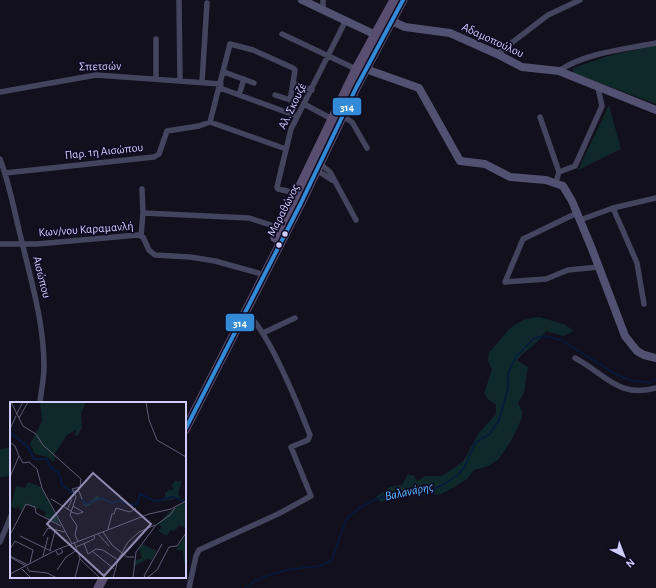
<svg xmlns="http://www.w3.org/2000/svg" width="656" height="588" font-family="'Alegreya Sans',sans-serif">
	<style>
		.green { fill: #0f2829 }
		.lines { fill: none; stroke-linecap: round; stroke-linejoin: round }
		.stream { stroke: #061a3e; stroke-width: 1.5 }
		.street { stroke: #45445e; stroke-width: 5.5 }
		.secondary { stroke: #535171; stroke-width: 8 }
		.primary { stroke: #594e6f; stroke-width: 9 }
		.bus-1-casing { stroke: #0f0b22; stroke-width: 7 }
		.bus-1 { stroke: #338bd7; stroke-width: 4 }
		.bus-dot { fill: #d1ccff; stroke: #0f0b22; stroke-width: 1.5 }
		.labels { text-anchor: middle; dominant-baseline: central; stroke-width: 3.5; stroke-linejoin: round; paint-order: stroke }
		.street-label { font-size: 12px; fill: #d1ccff; stroke: #0f0b22 }
		.water-label { font-size: 13px; font-style: italic; fill: #5ab4ff; stroke: #0f0b22 }
		.inset-river { fill: none; stroke: #061a3e; stroke-width: 2 }
		.inset-road { fill: none; stroke: #5e5b77; stroke-width: 1 }
		.view { fill: #8e8ab0; fill-opacity: 0.15; stroke: #8e8ab0; stroke-width: 2 }
		.inset-edge { fill: none; stroke: #d1ccff; stroke-width: 2 }
		.line-badge { stroke: #0f0b22; stroke-width: 1.5 }
		.badge-label { font-size: 11px; text-anchor: middle; font-weight: bold; fill: #fff }
	</style>
	<rect width="100%" height="100%" fill="#12101d"/>
	<!-- green -->
	<path class="green" d="M656,45V104L573,73V68L608,56Z
		M609,105L621,149L578,170Z
		M539,317L564,324L574,331L563,336L546,331C539,344 526,349 517,360L528,367L524,393L518,403L522,411V418L512,439L498,460L486,467L474,470L467,479L455,487L441,494L405,497L381,502L376,497L390,487L402,485L408,474L414,476L417,481L425,476H441L453,469L464,460L478,434L496,414V405L488,399L484,393L492,370L488,361L489,352C499,343 506,329 518,323C523,319 532,318 539,317Z
		M11,447V476L0,477V449Z"/>
	<g class="lines">
		<!-- stream -->
		<path class="stream" d="M245,588C261,575 281,570 301,568C314,566 318,568 331,561L347,518L358,509L374,500L391,494L413,493L431,490L446,483L458,475L465,466L475,443L490,434L499,420L508,388V373L516,357L534,338L545,336L561,340L614,373L629,380L650,383L656,379"/>
		<!-- street -->
		<path class="street" d="M179,0L180,80
			M323,0V10
			M282,34L358,70
			M156,39V79
			M497,54L548,15L580,0
			M559,71C584,53 626,49 656,43
			M224,72L254,83
			M202,82L207,3
			M220,88L297,116
			M0,92L96,75L221,84
			M239,95L244,79
			M275,95L290,100L293,83
			M304,104L332,119
			M342,116L352,122L367,148
			M540,117L559,172
			M210,122L230,44L253,50L293,68L295,70L293,83L312,90
			M210,122L286,149
			M0,159C10,185 14,211 21,238C31,281 44,322 44,367C44,379 41,391 40,403
			M318,162L330,172L356,220
			M315,169L332,180
			M5,173L154,157L159,154L167,131L199,126L210,122
			M556,182L559,172L575,166L602,106L598,88
			M296,193L278,189L277,187L291,129L346,20
			M613,208L637,263L644,304
			M143,213L249,218L280,228
			M577,213L523,239L505,282L546,279L568,270L599,267
			M580,220L613,208L656,198
			M141,236L143,213L142,189
			M0,244H37L138,235L143,237L149,250L155,255L190,257L215,261L258,273
			M263,333L295,318
			M575,358C604,373 619,399 656,388
			M0,542L11,516
			M189,588L196,556L199,550L278,514L311,496L291,447L308,440L310,435C299,407 268,328 245,312"/>
		<!-- secondary -->
		<path class="secondary" d="M302,0L380,37
			M387,19L405,27L450,33L497,54L522,67L559,71L656,110
			M360,67L419,88L460,161L485,164L510,177L546,180L563,186L572,201L592,249L625,336L637,351L644,355L656,358"/>
		<!-- primary -->
		<path class="primary" d="M275,238L356,69L394,0
			M185,430L300,205L356,88L403,0
			M98,588L104,577"/>
		<!-- bus-1 casing -->
		<g class="bus-1-casing">
			<path id="bus-1" d="M185,430L300,205L356,88L403,0"/>
		</g>
		<!-- bus-1 -->
		<use href="#bus-1" class="bus-1"/>
	</g>
	<!-- markers -->
	<g class="bus-dot">
		<circle cx="285" cy="234" r="3.5"/>
		<circle cx="279" cy="245" r="3.5"/>
	</g>
	<g class="labels">
		<!-- street labels -->
		<g class="street-label">
			<text transform="translate(493 40) rotate(25)">Αδαμοπούλου</text>
			<text transform="translate(100 66) rotate(-1)">Σπετσών</text>
			<text transform="translate(292 106) rotate(-64)">Αλ. Σκουζέ</text>
			<text transform="translate(104 151) rotate(-6)">Παρ. 1η Αισώπου</text>
			<text transform="translate(283 210) rotate(-63)">Μαραθώνος</text>
			<text transform="translate(86 229) rotate(-4)">Κων/νου Καραμανλή</text>
			<text transform="translate(42 277) rotate(76)">Αισώπου</text>
		</g>
		<!-- water labels -->
		<g class="water-label">
			<text transform="translate(409 492) rotate(-12)">Βαλανάρης</text>
		</g>
	</g>
	<!-- overview -->
	<g transform="translate(10 402)">
		<rect width="176" height="176" fill="#12101d"/>
		<path d="M30,0H76L71,11L72,25L68,34L65,33L66,28L57,33L43,54L46,55L43,60L38,55L25,52L20,42L32,19ZM166,78L168,80L172,78L168,92L171,96L147,100L155,95V91L159,88H163L162,83ZM18,80L31,85L50,122L34,115L36,110L24,105L16,102L11,109L8,104L6,107L1,104L5,87L7,84L15,86ZM87,94L101,101L90,97L76,105L71,101L77,102ZM176,99V126L169,123L164,129L160,128L157,134L148,129L152,125L148,122L159,110ZM176,132V161H174L173,149L166,148ZM132,142L147,149L142,158L138,157L124,164V159L132,156L129,147Z" fill="#0f2829"/>
		<path class="inset-river" d="M0,30L18,45L24,57H37L41,66L49,71L52,83L63,91M72,98L76,102L92,96L101,101L110,99L120,103L127,102L130,92L145,99L163,95L174,99"/>
		<path class="inset-road" d="M1,0L13,24L26,32L33,43L71,77L70,85L62,87L63,89M136,0L139,18L147,38L176,55M6,13L13,0M9,16L18,0M0,27L6,14M0,40L5,44L9,54L0,75M9,54L13,61L19,60L27,67L32,86L62,142M63,89L66,95L60,113L67,124L65,133L68,139M63,89H69L72,97M41,97L61,109M57,108L62,97M61,110L68,112L73,110L63,104M26,111L51,124M98,127L102,112H104L106,106L120,110L126,106M93,130L102,143L117,155H124M88,132L99,144M0,133L16,102L25,105L26,111M10,134L41,149M33,134L38,126L55,130M64,140L70,156L65,176M74,141L78,152L86,147M66,145L80,139L85,136L84,134M0,147L5,139L23,148L20,161M86,147L93,148L108,158M40,148L45,129M46,149L48,153L53,150L50,146M82,149L104,167M0,154L18,163M33,154L38,135M0,155L16,164M70,157L90,176M17,165L19,169L37,171L47,176M12,167L21,176M47,168L56,155L67,148M0,172L46,148L139,112L161,107L176,99M103,176L108,158L118,140L129,130L145,123M123,176L126,150L146,123L160,113L165,106M136,176L134,174L152,142M137,176L147,168L159,145L167,144L176,131"/>
		<path class="view" d="M83,71L141,122L94,174L37,122Z"/>
		<rect width="176" height="176" class="inset-edge"/>
	</g>
	<g class="line-badge">
		<rect x="332" y="97" width="30" height="19" rx="4" fill="#338bd7"/>
		<rect x="225" y="313" width="30" height="19" rx="4" fill="#338bd7"/>
	</g>
	<g class="badge-label">
		<text x="347" y="111">314</text>
		<text x="240" y="327">314</text>
	</g>
	<!-- north arrow -->
	<g transform="translate(624 556) rotate(138)" stroke="#0f0b22" stroke-width="3" paint-order="stroke">
	<path d="M0-3L7 15L0 10L-7 15Z" fill="#d1ccff"/>
	<text y="-6" font-size="11" font-weight="bold" text-anchor="middle" fill="#d1ccff">N</text>
	</g>
</svg>
